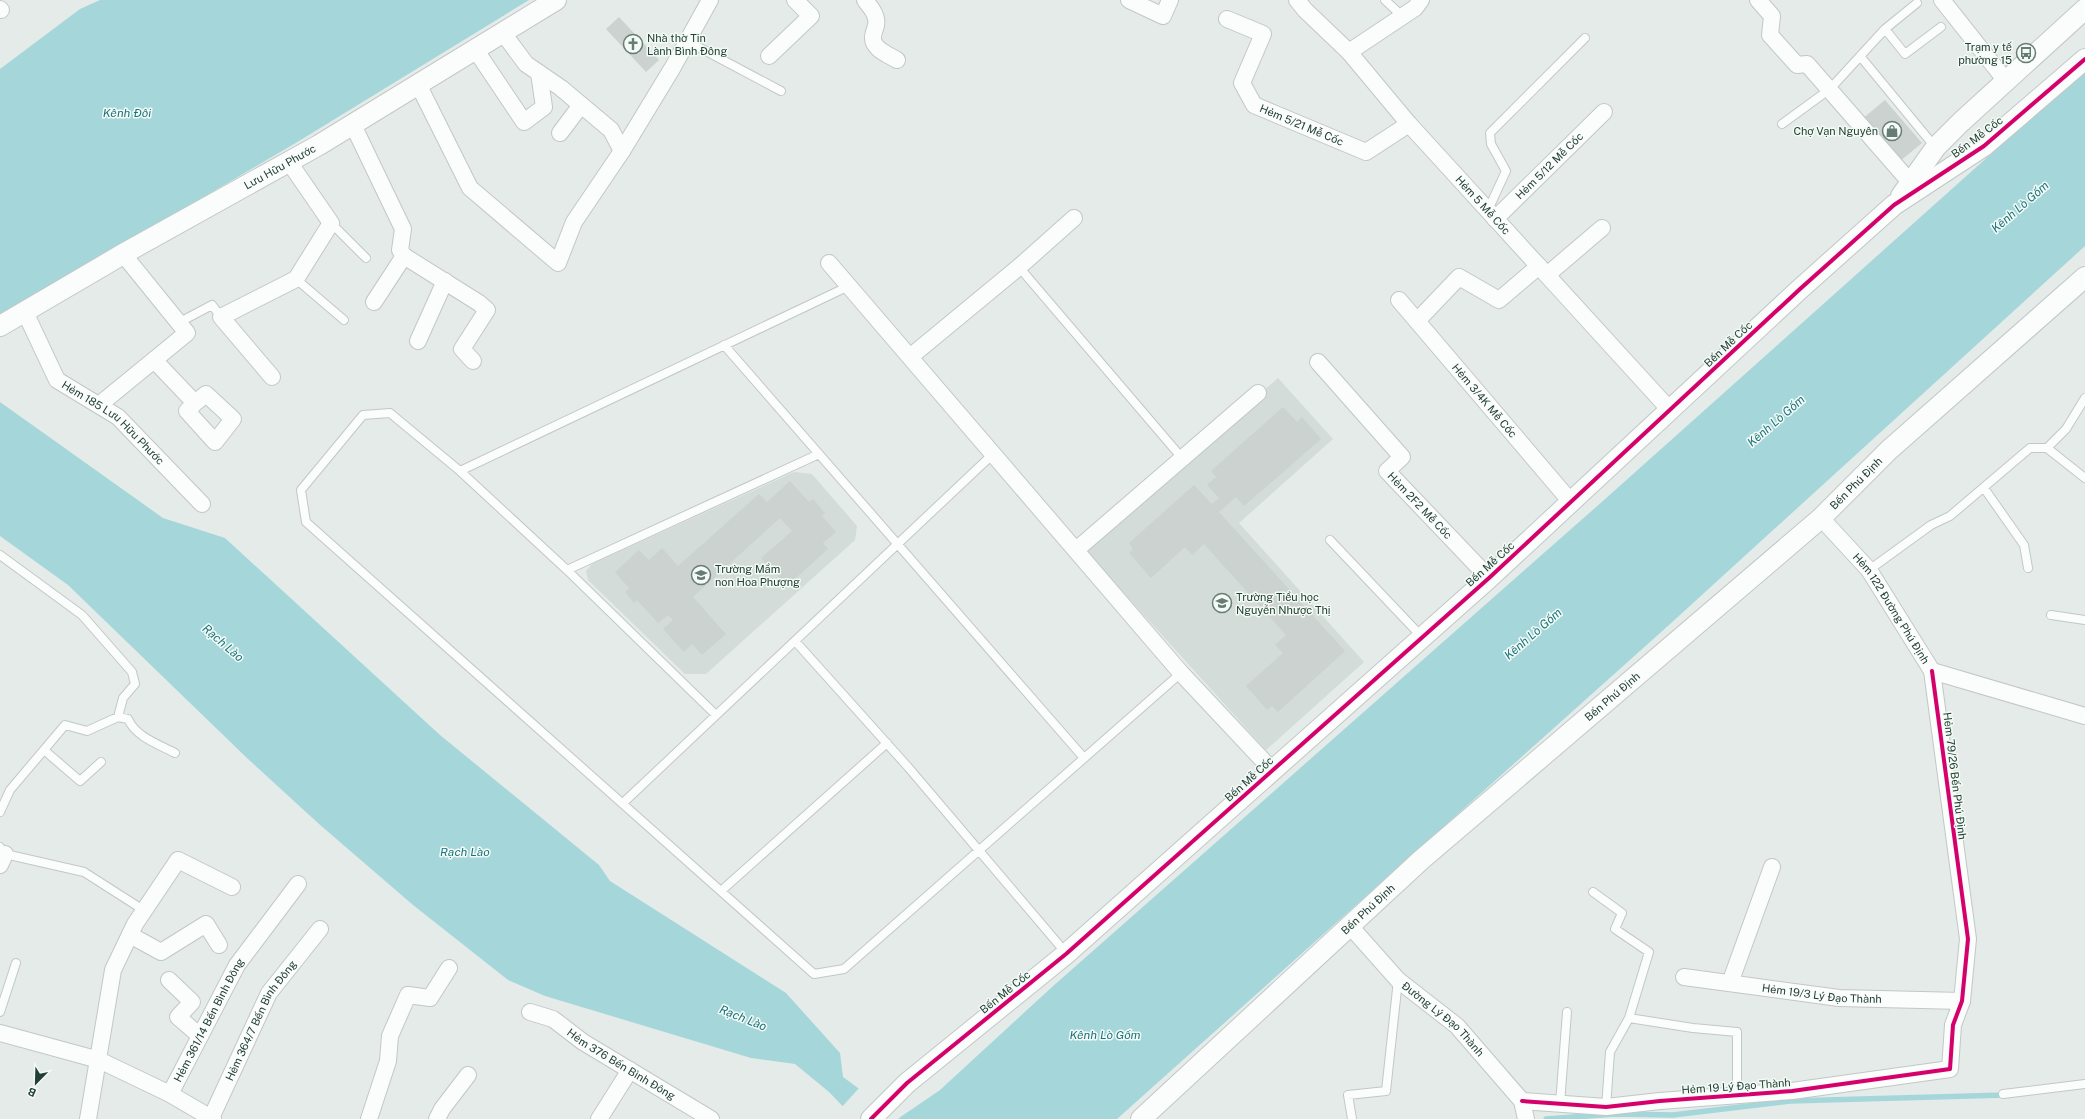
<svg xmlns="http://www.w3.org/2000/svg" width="2085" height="1119" font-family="'Public Sans',sans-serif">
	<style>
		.built { fill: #d3dcd8 }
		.water { fill: #a5d7da }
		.pier { fill: #e5ebe8 }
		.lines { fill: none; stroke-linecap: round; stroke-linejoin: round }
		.stream { stroke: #a5d7da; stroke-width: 5.5 }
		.building { fill: #ccd2cf }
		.service-casing { stroke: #c2c8c5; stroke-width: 10 }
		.minor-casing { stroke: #c2c8c5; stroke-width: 18 }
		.tertiary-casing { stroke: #c2c8c5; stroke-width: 22 }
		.service { stroke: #fbfcfc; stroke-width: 8 }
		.minor { stroke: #fbfcfc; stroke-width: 16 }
		.tertiary { stroke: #fbfcfc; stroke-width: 20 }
		.cycleway-casing { stroke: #f4faf6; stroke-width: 6 }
		.cycleway { stroke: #d6006c; stroke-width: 4 }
		.labels { text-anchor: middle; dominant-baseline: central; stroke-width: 3; stroke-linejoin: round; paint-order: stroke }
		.poi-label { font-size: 11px; fill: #224035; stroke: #f4faf6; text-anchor: start }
		.street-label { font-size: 11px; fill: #224035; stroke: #f4faf6 }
		.water-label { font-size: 12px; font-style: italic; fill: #19747e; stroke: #f4faf6 }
	</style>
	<rect width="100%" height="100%" fill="#e5ebe8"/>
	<!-- built -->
	<path class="built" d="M1278,378L1333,439L1239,523L1364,662L1266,750L1085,550Z
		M794,472L812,474L857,526L855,540L706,674H685L588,580L586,571L592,564Z"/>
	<!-- water -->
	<path class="water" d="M100,0H529L299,141L25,302L0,315V69L80,9Z
		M2085,70V246L1669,625L1117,1119H855L829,1092L795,1064L751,1058L545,996L508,980L413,905L319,824L248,759L68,585L0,536V402L163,518L225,538L440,735L599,865L610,881L786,993L840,1053L843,1077L899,1118L940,1090L1052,987L1604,500Z"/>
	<!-- pier -->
	<path class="pier" d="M860,1087L899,1116L908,1109L898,1119H852L841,1108Z"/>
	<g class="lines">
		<!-- stream -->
		<path class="stream" d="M1546,1119L1615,1114L1673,1115L1790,1101L2006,1095"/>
	</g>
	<!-- building -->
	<path class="building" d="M619,17L659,60L646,72L606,29Z
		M1885,100L1922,143L1899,162L1862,119Z
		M1283,407L1297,422L1302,417L1321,439L1244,506L1236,497L1219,512L1345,651L1278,712L1272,706L1267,710L1246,686L1283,653L1275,645L1286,635L1204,544L1192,555L1185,547L1151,578L1129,553L1133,549L1129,543L1194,485L1212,504L1219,498L1207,485L1216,477L1211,471Z
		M790,481L809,502L813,499L825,513L822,516L836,532L823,543L828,549L787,586L761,558L792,531L780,518L693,597L726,634L702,655L692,644L684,652L663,629L673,620L668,615L658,623L637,600L634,603L625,592L629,588L615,572L639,550L649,560L662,548L678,566L759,494L767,502Z"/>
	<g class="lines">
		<!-- service casing -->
		<g class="service-casing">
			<path id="service" d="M1385,0L1402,16
				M1885,29L1905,54L1941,27
				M687,41L781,91
				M1860,56L1935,147
				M1782,124L1830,89L1885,29L1917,3
				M1488,210L1506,171L1491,144L1490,133L1585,38
				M331,223L366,258
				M1019,267L1182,458
				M296,279L344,320
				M849,286L460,471L390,413L363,415L301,490L306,522L814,974L844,969L1181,673
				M178,323L212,305L221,317
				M724,345L1084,758
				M2047,448L2085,478
				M460,471L567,570L716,715
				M1984,488L2024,545L2028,568
				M1330,540L1422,637
				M0,555L82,615L132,672L135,684L123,698L118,717
				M567,570L819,454
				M1869,570L1931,525L1950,516L2030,448H2047L2066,429L2085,398
				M2051,615L2085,620
				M795,641L908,767L1066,953
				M44,750L80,781L101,762
				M623,803L993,454
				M0,812L10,790L65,725L87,731L118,717L128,719C136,737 158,744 175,753
				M0,847L5,854L84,872L145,911
				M721,891L887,743
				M1593,892L1622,913L1615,929L1649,952L1629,1018L1610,1052L1606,1107
				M0,1012L16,963
				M1629,1018L1693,1028L1737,1032V1095
				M2003,1094L2085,1084
				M1560,1104L1567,1012
				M1352,1119L1348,1095L1386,1091L1398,980"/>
		</g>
		<!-- minor casing -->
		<g class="minor-casing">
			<g id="minor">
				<path d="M865,0C869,6 875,11 876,19C878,26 873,31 873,37C872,49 889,55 897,60"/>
				<path d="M1129,0L1163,16L1170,0"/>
				<path id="s1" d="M1297,0L1305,10L1349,52L1409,124L1670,410"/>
				<path d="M1758,0L1772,16L1770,35L1797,65L1807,64L1910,182"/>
				<path d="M1942,0L2006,81"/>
				<path d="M0,9L1,10"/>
				<path id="s2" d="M1227,19L1263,34L1242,83L1254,105L1366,152L1409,124"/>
				<path d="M475,49L524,122L544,107L539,73"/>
				<path d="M1349,52L1415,8L1421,0"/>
				<path d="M769,56L811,16L795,0"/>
				<path d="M418,84L470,188L558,263L574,222L622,151L611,130L561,88L526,64L503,33"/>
				<path d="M353,125L403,229L400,250L404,256L479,303L487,310L462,349L473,361"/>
				<path d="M560,133L581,105"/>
				<path d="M622,151L673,67L710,0"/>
				<path id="s3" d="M1495,219L1604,112"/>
				<path d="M829,263L1181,673L1272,770"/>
				<path d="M1547,275L1602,228"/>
				<path id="s4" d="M1399,300L1571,502"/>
				<path d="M374,302L404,256"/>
				<path id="s5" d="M25,312L57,380L118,417L202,504"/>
				<path d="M1417,321L1459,277L1499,300L1539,266"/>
				<path d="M418,341L445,281"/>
				<path d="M910,357L1019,267L1074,218"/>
				<path d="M154,360L195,403L187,411L215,442L233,419L206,394L195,403"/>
				<path id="s6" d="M1318,362L1402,457L1387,471L1489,578"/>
				<path d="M272,377L221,317L296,279L331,223L289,162"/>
				<path d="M99,405L187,333L123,254"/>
				<path id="s7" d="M1821,518L1869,570L1932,671L2085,716"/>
				<path d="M1076,550L1258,393"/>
				<path d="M0,865L5,854"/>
				<path id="s8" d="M1350,926L1398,980L1457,1026L1522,1101L1526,1119"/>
				<path d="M130,935L161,952L206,924L219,945"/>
				<path id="s9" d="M1684,977L1839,998L1962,1001"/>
				<path d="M169,980L192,1002L178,1017L200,1036"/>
				<path d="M1730,983L1772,867"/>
				<path id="s10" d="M530,1012L553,1019L583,1042L711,1119"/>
				<path id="s11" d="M0,1033L99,1060L170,1094L237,965L298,884"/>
				<path d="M170,1094L211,1118"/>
				<path d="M1522,1101L1606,1107L1660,1101L1792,1091L1950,1069L1953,1025L1962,1001L1968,939L1932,671"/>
				<path d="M88,1119L113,970L135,924L178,860L232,887"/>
				<path id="s12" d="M213,1119L211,1118L269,993L320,929"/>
				<path d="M369,1119L388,1061L390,1036L408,995L430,998L449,968"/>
				<path d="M437,1119L442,1109L468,1075"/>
				<path d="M599,1119L630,1070"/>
			</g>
		</g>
		<!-- tertiary casing -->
		<g class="tertiary-casing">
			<g id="tertiary">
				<path d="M1901,196L1936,147L1961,122L2085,9"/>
				<path id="s13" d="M0,326L123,254L319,145L556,0"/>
				<path d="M871,1119L907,1083L1066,954L1489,578L1800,289L1894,205L1984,146L2085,59"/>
				<path id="s14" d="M1141,1119L1421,860L1821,518L1889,450L2085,277"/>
			</g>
		</g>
		<!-- service -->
		<use href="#service" class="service"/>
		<!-- minor -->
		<use href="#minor" class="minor"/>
		<!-- tertiary -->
		<use href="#tertiary" class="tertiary"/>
		<!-- cycleway casing -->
		<g class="cycleway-casing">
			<path id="cycleway" d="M1522,1101L1606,1107L1660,1101L1792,1091L1950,1069L1953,1025L1962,1001L1968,939L1932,671
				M871,1119L907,1083L1066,954L1489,578L1800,289L1894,205L1984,146L2085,59"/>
		</g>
		<!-- cycleway -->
		<use href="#cycleway" class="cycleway"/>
	</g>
	<!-- icons -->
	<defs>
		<g id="church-ring" transform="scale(1)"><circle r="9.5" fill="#f4faf6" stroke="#667c74" stroke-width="1.5"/><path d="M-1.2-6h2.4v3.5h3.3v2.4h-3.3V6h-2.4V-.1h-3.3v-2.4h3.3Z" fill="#667c74"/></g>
		<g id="bus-ring" transform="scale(1)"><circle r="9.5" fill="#f4faf6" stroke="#667c74" stroke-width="1.5"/><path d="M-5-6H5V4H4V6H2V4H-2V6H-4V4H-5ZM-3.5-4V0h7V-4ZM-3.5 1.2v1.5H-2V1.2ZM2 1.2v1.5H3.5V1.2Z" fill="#667c74"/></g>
		<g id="shop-ring" transform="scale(1)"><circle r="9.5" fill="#f4faf6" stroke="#667c74" stroke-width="1.5"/><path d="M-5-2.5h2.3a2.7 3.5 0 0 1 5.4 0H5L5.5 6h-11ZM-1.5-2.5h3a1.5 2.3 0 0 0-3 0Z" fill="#667c74"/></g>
		<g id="school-ring" transform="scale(1)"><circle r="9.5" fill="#f4faf6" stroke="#667c74" stroke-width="1.5"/><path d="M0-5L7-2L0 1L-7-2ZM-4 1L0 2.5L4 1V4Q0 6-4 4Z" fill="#667c74"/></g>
	</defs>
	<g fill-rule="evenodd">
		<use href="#church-ring" x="633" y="44"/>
		<use href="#bus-ring" x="2026" y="53"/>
		<use href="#shop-ring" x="1892" y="131"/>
		<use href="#school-ring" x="701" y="575"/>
		<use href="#school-ring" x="1222" y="603"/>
	</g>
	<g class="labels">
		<!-- poi labels -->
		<g class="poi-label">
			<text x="647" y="38">Nhà thờ Tin<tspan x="647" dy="13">Lành Bình Đông</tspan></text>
			<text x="2012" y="47" text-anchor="end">Trạm y tế<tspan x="2012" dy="13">phường 15</tspan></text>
			<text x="1878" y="131" text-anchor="end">Chợ Vạn Nguyên</text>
			<text x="715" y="569">Trường Mầm<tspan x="715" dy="13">non Hoa Phượng</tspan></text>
			<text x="1236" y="597">Trường Tiểu học<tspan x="1236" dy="13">Nguyễn Nhược Thị</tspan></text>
		</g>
		<!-- street labels -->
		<g class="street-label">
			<text stroke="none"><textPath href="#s2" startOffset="169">Hẻm 5/21 Mễ Cốc</textPath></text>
			<text transform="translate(1977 137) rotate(-37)">Bến Mễ Cốc</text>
			<text stroke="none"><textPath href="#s3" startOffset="76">Hẻm 5/12 Mễ Cốc</textPath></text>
			<text stroke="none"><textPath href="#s13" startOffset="322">Lưu Hữu Phước</textPath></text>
			<text stroke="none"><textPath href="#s1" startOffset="277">Hẻm 5 Mễ Cốc</textPath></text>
			<text transform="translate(1728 344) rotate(-43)">Bến Mễ Cốc</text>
			<text stroke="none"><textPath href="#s4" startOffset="132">Hẻm 3/4K Mễ Cốc</textPath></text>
			<text stroke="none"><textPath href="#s5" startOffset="146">Hẻm 185 Lưu Hữu Phước</textPath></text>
			<text stroke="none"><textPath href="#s14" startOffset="957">Bến Phú Định</textPath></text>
			<text stroke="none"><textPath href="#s6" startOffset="195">Hẻm 2F2 Mễ Cốc</textPath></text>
			<text transform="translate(1490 564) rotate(-42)">Bến Mễ Cốc</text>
			<text stroke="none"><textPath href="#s7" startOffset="115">Hẻm 122 Đường Phú Định</textPath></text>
			<text stroke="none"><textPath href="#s14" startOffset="633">Bến Phú Định</textPath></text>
			<text transform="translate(1955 776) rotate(83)">Hẻm 79/26 Bến Phú Định</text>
			<text transform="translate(1249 779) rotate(-42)">Bến Mễ Cốc</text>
			<text stroke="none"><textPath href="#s14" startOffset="309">Bến Phú Định</textPath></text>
			<text transform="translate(1005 992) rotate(-39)">Bến Mễ Cốc</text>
			<text stroke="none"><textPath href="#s9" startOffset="139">Hẻm 19/3 Lý Đạo Thành</textPath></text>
			<text stroke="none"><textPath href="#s8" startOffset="132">Đường Lý Đạo Thành</textPath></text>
			<text stroke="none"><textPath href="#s11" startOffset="265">Hẻm 361/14 Bến Bình Đông</textPath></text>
			<text stroke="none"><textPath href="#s12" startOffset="112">Hẻm 364/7 Bến Bình Đông</textPath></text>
			<text stroke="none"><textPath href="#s10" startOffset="106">Hẻm 376 Bến Bình Đông</textPath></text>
			<text transform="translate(1736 1086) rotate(-4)">Hẻm 19 Lý Đạo Thành</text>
		</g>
		<!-- water labels -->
		<g class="water-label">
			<text x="127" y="113">Kênh Đôi</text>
			<text transform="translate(2020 207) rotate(-41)">Kênh Lò Gốm</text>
			<text transform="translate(1776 421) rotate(-41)">Kênh Lò Gốm</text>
			<text transform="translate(1533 634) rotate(-41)">Kênh Lò Gốm</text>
			<text transform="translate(223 643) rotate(41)">Rạch Lào</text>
			<text x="465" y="852">Rạch Lào</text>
			<text transform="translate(743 1018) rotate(22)">Rạch Lào</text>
			<text x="1105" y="1035">Kênh Lò Gốm</text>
		</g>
	</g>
	<!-- north arrow -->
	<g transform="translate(36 1083) rotate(203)" stroke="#f4faf6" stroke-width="3" paint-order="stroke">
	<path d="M0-3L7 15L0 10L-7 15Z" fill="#224035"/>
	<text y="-6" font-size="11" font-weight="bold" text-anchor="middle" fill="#224035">B</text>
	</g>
</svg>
